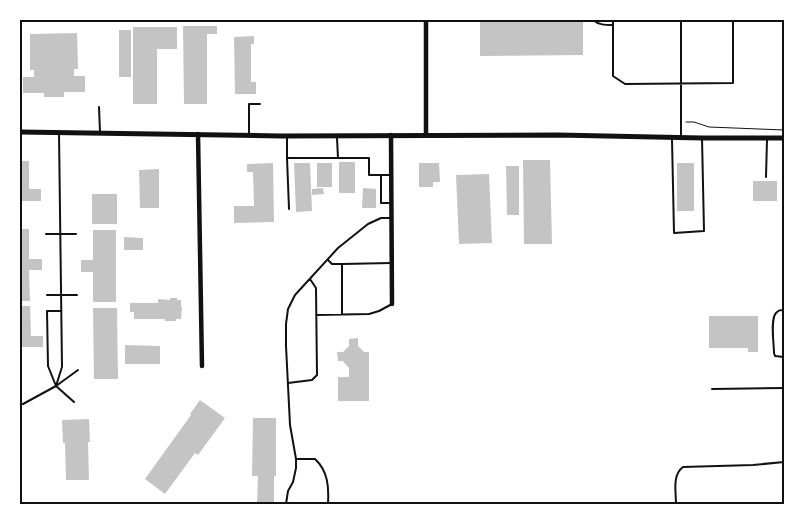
<svg xmlns="http://www.w3.org/2000/svg" width="804" height="524" font-family="Montserrat,sans-serif">
	<style>
		.building { fill: #c4c4c4 }
		.lines { fill: none; stroke-linecap: round; stroke-linejoin: round }
		.path { stroke: #111; stroke-width: 1 }
		.service { stroke: #111; stroke-width: 2 }
		.minor { stroke: #111; stroke-width: 4.5 }
		.tertiary { stroke: #111; stroke-width: 5 }
		.neatline { fill: none; stroke: #111; stroke-width: 2 }
	</style>
	<rect width="100%" height="100%" fill="#fff"/>
	<!-- building -->
	<path class="building" d="M480,20H583V55L480,56Z
		M183,26H217V34H207V104H184Z
		M133,27H177V49H157V104H133Z
		M119,30H131V77H119Z
		M77,33L78,69H74V76H85V92H64V97H44V93H23V77H34V70H30V34Z
		M254,36V44H251V82H256V94H235L234,37Z
		M523,160H550L552,244H524Z
		M20,161H29V189H41V201H20Z
		M339,162H355V193H339Z
		M273,163L274,222L234,223V206H254L253,172H247V164Z
		M294,163H310L312,211L296,212Z
		M317,163H332V187H317Z
		M419,163H439L440,182H433V187H419Z
		M677,163H694V211H677Z
		M506,166H519V215H507Z
		M159,169V208H140L139,170Z
		M489,174L492,243L459,244L456,175Z
		M753,181H777V201H753Z
		M323,188L324,194L312,195V189Z
		M363,188L376,189V208H362Z
		M92,194H117V224H92Z
		M20,229H29V259H42V270H29L30,301H20Z
		M93,230H116V302H93V272H81V260H93Z
		M124,237L143,238V250H124Z
		M170,298H177V300H181V307H182L181,319H176V321H165V319H134V312H130V303H158V299L170,300Z
		M20,306H30L31,336H43V347H20Z
		M93,308H117L118,379H94Z
		M709,316H758V352H748V348H709Z
		M358,338V346L364,352H369V401H338V377H349V368L343,361H338L337,352H343L349,346V339Z
		M125,345L160,346V364H125Z
		M200,400L225,418L198,455L195,453L165,494L145,479L191,415L190,414Z
		M253,418H276V476H274V504H257L258,476H252Z
		M89,419L90,442H88L89,480H66L65,443H63L62,420Z"/>
	<g class="lines">
		<!-- path -->
		<path class="path" d="M686,122H694L709,127L784,130"/>
		<!-- service -->
		<path class="service" d="M593,20C599,25 605,25 612,25
			M613,20V76L625,84L733,83V20
			M99,107L100,132
			M249,135V104H260
			M287,136V158L289,209
			M681,137V20
			M337,138L338,158
			M672,139L674,233L704,231L702,138
			M287,158H369V175H391
			M381,175V203H391
			M766,177L767,140
			M46,234H76
			M328,260L332,264H342
			M47,295H77
			M784,310C780,310 779,310 776,313C770,319 774,344 774,353L775,356L784,357
			M61,311H47L48,366L56,386L74,402
			M342,314V264L391,263
			M316,315L369,314L379,311L392,304
			M288,383L312,380L317,375L316,288L310,279
			M56,386L62,367L59,133
			M712,389L784,388
			M23,404L56,386L78,370
			M296,459H315C328,471 329,487 328,504
			M286,504L288,491L293,482L296,468V459L290,425L286,346V324L288,309L295,295L338,248L368,224L381,218H391
			M676,504C676,492 672,475 683,467L753,465L784,462"/>
		<!-- minor -->
		<path class="minor" d="M198,134L202,366
			M391,135L392,304
			M426,135V20"/>
		<!-- tertiary -->
		<path class="tertiary" d="M20,132L281,136L558,135L702,138H784"/>
	</g>
	<!-- border -->
	<rect width="804" height="524" fill="none" stroke="#ffffff" stroke-width="42"/>
	<rect x="21" y="21" width="762" height="482" class="neatline"/>
</svg>
